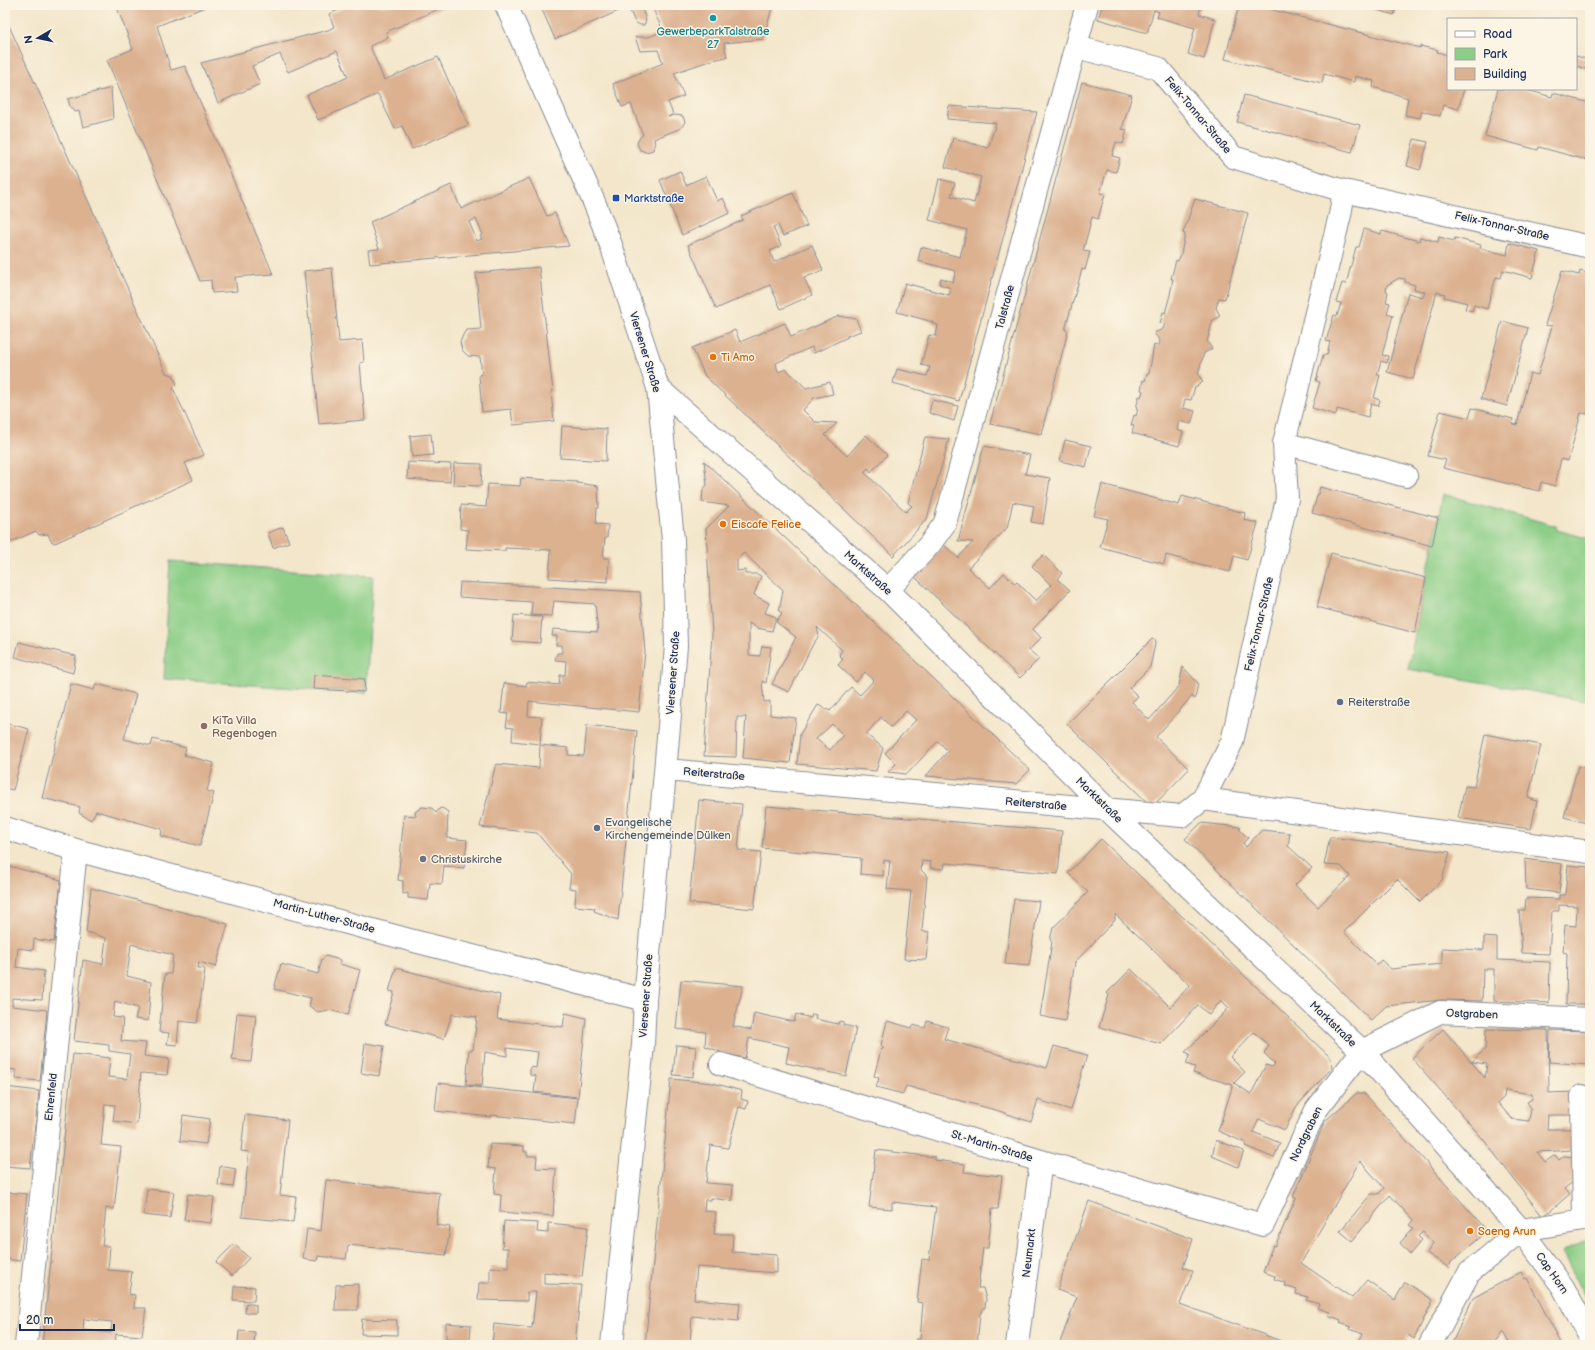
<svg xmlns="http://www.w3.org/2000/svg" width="1595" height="1350" font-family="'Balsamiq Sans',sans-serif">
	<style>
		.green { fill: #8cce87; stroke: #547e72 }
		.building { fill: #dbb190; fill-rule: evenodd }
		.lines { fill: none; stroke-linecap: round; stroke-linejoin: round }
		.minor-casing { stroke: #878a94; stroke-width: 24 }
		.major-casing { stroke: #878a94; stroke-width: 24 }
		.minor { stroke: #fff; stroke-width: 22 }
		.major { stroke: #fff; stroke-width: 22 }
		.culture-dot { fill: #0f9aa8; stroke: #fcf5e5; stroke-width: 1.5 }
		.transit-dot { fill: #1a4fb4; stroke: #fcf5e5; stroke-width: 1.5 }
		.food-dot { fill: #e8710a; stroke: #fcf5e5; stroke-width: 1.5 }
		.service-dot { fill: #5c6f8a; stroke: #fcf5e5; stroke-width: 1.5 }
		.education-dot { fill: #8d6e63; stroke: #fcf5e5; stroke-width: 1.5 }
		.worship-dot { fill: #6b7280; stroke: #fcf5e5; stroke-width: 1.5 }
		.labels { text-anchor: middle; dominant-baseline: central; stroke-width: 3; stroke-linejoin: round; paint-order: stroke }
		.culture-label { font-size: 11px; fill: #0d838f; stroke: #fcf5e5 }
		.street-label { font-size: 11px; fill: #1b2f5e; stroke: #fcf5e5 }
		.transit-label { font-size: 11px; fill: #164399; stroke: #fcf5e5; text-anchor: start }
		.food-label { font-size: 11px; fill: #c56008; stroke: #fcf5e5; text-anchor: start }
		.service-label { font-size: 11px; fill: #4e5e75; stroke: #fcf5e5; text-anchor: start }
		.education-label { font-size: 11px; fill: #785e54; stroke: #fcf5e5; text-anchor: start }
		.worship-label { font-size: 11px; fill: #5b616d; stroke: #fcf5e5; text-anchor: start }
	</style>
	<rect width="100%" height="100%" fill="#fcf5e5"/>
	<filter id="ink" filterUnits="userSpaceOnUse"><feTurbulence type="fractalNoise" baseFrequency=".025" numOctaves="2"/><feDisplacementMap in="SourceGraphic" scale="8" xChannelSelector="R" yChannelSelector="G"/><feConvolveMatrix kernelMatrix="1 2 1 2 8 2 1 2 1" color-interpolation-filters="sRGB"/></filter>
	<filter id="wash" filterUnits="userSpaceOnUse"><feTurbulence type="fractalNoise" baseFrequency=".012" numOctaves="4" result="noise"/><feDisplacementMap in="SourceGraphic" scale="16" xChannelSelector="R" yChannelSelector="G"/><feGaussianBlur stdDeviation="0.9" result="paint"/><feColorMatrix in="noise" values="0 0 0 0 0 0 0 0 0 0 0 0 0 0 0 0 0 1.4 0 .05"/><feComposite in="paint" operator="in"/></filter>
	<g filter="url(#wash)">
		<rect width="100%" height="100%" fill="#f3e6ca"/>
		<!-- green -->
		<path class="green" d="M1443,494L1556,526L1557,530L1590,539V702L1408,669Z
			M170,561L373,576L366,693L164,679Z
			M1590,1238V1305L1562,1253L1565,1250Z"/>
		<g id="blocks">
			<!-- building -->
			<path class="building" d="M116,5H210L157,26L171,70L185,66L273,274L235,277L237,291L212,293L211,280L200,281L107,60L133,49Z
				M351,5H381L382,7L386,5H448L386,32L388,37L370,46L384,80L438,57L468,125L412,149L402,126L395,129L378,94L318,120L307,95L348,77L337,51L288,72L280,54L252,66L260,84L218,103L201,63L328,30L334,27L329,14Z
				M540,5H632L555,39Z
				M651,5H773L763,39L724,43L727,57L712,60L674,73L684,96L668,102L673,114L668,117L675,115L683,116L685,122L681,128L654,139L655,143L653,150L646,152L640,150L637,143L640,137L643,135L631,104L622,107L613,84L663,63L658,50L640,51L635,37H649L663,31Z
				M1102,5H1201L1199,14L1215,19L1204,59L1188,54L1195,28L1157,17L1159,12L1154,10L1147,33L1098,19Z
				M1239,5H1254L1420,48V46L1438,50L1437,52L1448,55V89H1464L1458,109L1443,105L1440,116L1422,111L1420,118L1405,115L1408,98L1373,87L1374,81L1355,76L1354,82L1324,74L1322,83L1225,59Z
				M1360,5H1397L1394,15Z
				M641,6L646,20L644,25H640L635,22L630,11Z
				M5,17L166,373L173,375L177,384L173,388L204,455L185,463L193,480L55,543L51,541L48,534L39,535L36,531L11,542H5Z
				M1576,56L1590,60V70L1576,66Z
				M1082,82L1132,95L1122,129L1127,130L1123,144L1116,142L1112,156L1120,158L1116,172L1107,170L1100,193L1105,194L1098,219L1092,217L1083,251L1090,252L1085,270L1082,269L1072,305L1065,330L1068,331L1041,434L990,424Z
				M111,88L113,119L83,127L79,111L75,112L73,108L70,107L68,99Z
				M1498,89H1524L1552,97L1553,93L1590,103V161L1539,147L1538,150L1485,136Z
				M1244,95L1360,125L1352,152L1237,122Z
				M949,106L1037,112L959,401L893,383L897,369L927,376L930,367L921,365L929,335L936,336L938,325L932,323L933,322L897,312L905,283L949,295L951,288L939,284L941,278L953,282L956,271L918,261L921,247L960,257L967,230L929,220L939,179L955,183L951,196L974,203L978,189L981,177L945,167L953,138L988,148L996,123L947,119Z
				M1414,139L1428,142L1420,170L1407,166Z
				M680,171L686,185L706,176L717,201L723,198L730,213L682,235L660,180Z
				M529,178L547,216L555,213L569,246L370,264L368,250L379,249L370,222L451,185L461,209ZM476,219L483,235L480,236L482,239L477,241L469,222Z
				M793,193L807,226L783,236L778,225L773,227L781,246L770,251L774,262L812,245L823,270L804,278L812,295L781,309L770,285L716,309L688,245L743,220L741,216Z
				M1195,199L1248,213L1225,299L1219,298L1216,308L1220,316L1213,320L1207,341L1212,349L1204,353L1198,374L1203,382L1195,387L1191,400L1185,399L1183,408L1195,411L1191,424L1179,421L1177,430L1183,432L1179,446L1132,433L1134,426L1131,425L1134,415L1136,416L1138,409H1136L1139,396L1141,397L1143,391L1141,390L1143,380L1145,381L1147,374H1149L1154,345L1159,346L1160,341L1154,333L1163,329L1165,324L1160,323L1163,312L1165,313L1170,295L1173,279H1171L1176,260L1178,261L1181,254L1185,234L1183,233Z
				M1364,229L1381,234L1382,231L1419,241L1420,237L1438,242L1439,237L1454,241L1455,238L1481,245L1480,248L1507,255L1509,243L1539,251L1532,278L1503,270L1501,278L1496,277L1487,309L1474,305L1472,311L1465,309L1467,303L1444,297L1445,294L1437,292L1413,379L1387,372L1408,293L1423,297L1425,292L1414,289L1415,285L1405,282V279L1399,278L1387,285L1386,291L1388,292L1386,302L1390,303L1387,313L1393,315L1382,355L1388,356L1387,363L1381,361L1377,375H1380L1374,398L1380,400L1378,406L1371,404L1368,417L1337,409L1336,415L1312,408L1320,382L1316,381L1323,355H1327L1330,342L1326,341L1334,315L1337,316L1341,303L1336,302L1342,283L1346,284L1356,247H1359Z
				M539,267L553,392H551L554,421L513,425L511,409L482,412L479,375L482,374L480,357L468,356L462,350L460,342L464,333L467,330L481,329L476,273Z
				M332,268L339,342L362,340L364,362L360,363L365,420L319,424L304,271Z
				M1562,271L1579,275L1580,271L1590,274V384L1588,392H1590V404L1587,414L1581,413L1568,461L1561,459L1555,486L1541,482L1539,491L1443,468L1446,460L1428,456L1440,411L1469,418L1472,408L1513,419L1512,424L1517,425L1530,373L1538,375L1552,326L1545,325Z
				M839,316L856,319L861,331L847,336L848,337L814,353L812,347L776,363L778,372L786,369L806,388L830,382L833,394L814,398L803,410L815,422L837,423L825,435L847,456L866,435L887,455L871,472L868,468L864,472L906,512L912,506L908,503L925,437L949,439L927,519L893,556L705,376L692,348L735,330L740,342L785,323L791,337Z
				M1502,321L1528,328L1507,406L1481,399Z
				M932,400L958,406L954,421L929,413Z
				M562,426L607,429L606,461L560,458Z
				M431,434L433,455L412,457L410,436Z
				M1065,440L1091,446L1086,467L1060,461Z
				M984,446L1030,455L1025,474L1050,478L1043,524L1031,522L1034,506L1013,502L1007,528L968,568L990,588L1004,573L1015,584L1017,582L1036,601L1051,585L1032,566L1043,555L1062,573L1057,579L1070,590L1033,629L1041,638L1029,650L1039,659L1020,678L914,576L944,545L958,558L973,542L958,541Z
				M704,461L1030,770L1016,784L926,776L948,751L938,741L907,774L888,772L896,764L885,753L916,720L906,711L891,727L881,717L866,734L883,748L876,771L797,764L800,734L818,705L830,711L851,687L860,695L874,680L865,672L856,682L838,665L843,659L839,655L842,650L817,627L819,636L813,644L789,692L772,684L796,637L776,622L782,613L779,611L783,590L744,553L737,559V571L745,570V574H757L761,576L754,595L769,603L765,613L776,617L772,631L757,628L749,623V655L760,656L762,646L771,647L766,683L762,681L764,702L770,701V715L796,718L790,763L743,758L746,717H737L736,757L704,756L712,634L706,529L729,506L702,502L703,490L707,485ZM832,724L843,735L830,750L816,739Z
				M408,462L451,464L450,482L407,479Z
				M454,463L482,464L481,486L453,485Z
				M521,478L577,482V483L598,486L599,508H597L596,524L608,525L607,538H605L603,558H609L608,582L549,578L551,550L505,548V551L466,549L468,530L460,529L461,505L486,507L488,484L520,486Z
				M1102,484L1179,505L1182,496L1245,513L1244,520L1258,523L1247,560L1234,556L1230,572L1166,555L1164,564L1100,547L1108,519L1094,516Z
				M1320,487L1438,518L1432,546L1312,513Z
				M283,527L289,542L273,548L268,533Z
				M1331,553L1426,578L1415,633L1317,607Z
				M460,582L640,592L645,652L639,712L529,701L528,716L542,717L540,744L512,741L513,728L506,727L508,714L501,713L504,683L526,686L527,682L559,685L560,675H565L566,661L555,660L557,653H562V645H556L557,636H552L553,629L598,632L595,604L554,601L552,616L531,615L532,602L459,597Z
				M514,615L542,617L540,643L512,641Z
				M1152,639L1156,640L1150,667L1129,688L1138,696L1132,702L1149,720L1179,686L1183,667L1198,683L1195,699L1192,696L1156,737L1189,769L1152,807L1067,724Z
				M19,642L76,656L73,673L15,657Z
				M314,675L365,679L364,692L313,689Z
				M71,684L94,690L96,684L136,694L124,739L151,746L153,739L186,748L184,755L214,763L207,791L214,793L200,846L161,836L162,829L96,811L91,820L79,813L80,807L42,798Z
				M5,723L29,729L13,790L5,788Z
				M587,725L637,731L618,920L594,911L595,908L575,906L576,889L569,888L571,874L537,833L480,827L496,764L539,768L540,745L568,748V755L584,756Z
				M1485,734L1541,745L1528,798L1537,801L1531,829L1458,818L1465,786L1474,787Z
				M1578,766L1590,769V824L1564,817Z
				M699,800L742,804L738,850L761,852L754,909L689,903Z
				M766,806L1062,831L1058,874L945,863L944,869L930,868L931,862L922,861L921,870L927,876L922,931L929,932L926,960L904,959L911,891L887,889L890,861L884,860L883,876L860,874L861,858L762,848Z
				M422,807L432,808L436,813L440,808L444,809L448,812L447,838L467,840L464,868L444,866L442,884L430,883L428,900L408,898V893L403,894V881L398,880L404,815L416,816L415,812Z
				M1201,823L1241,827L1239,829L1248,838L1243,843L1246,847L1262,830L1290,833L1288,846L1312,868L1295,885L1318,907L1350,876L1341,866L1324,865L1330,837L1450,852L1442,880L1420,902L1397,879L1344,932L1377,965L1381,960L1391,969L1442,964V948L1484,950V937L1497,938V960L1550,962L1549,1003L1494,1001V969H1483L1482,1001L1441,1000L1386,1006L1371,1020L1185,839Z
				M1101,839L1331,1058L1332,1068L1296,1107L1285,1130L1259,1119L1253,1132L1280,1143L1274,1158L1245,1146L1246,1143L1218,1131L1233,1085L1193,1073L1195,1067L1186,1064L1190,1054L1185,1052L1229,1008L1221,1000L1209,1015L1198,1005L1161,1044L1099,1027L1109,995L1107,993L1131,969L1170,1007L1190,985L1115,914V920L1075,962L1065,1021L1040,1016L1052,942L1050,940L1053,928L1088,892L1068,873ZM1254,1032L1269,1046L1264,1053L1275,1064L1272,1067L1266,1065L1251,1094L1234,1083L1245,1072L1230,1057Z
				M1525,859L1562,864L1559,893L1526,889Z
				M5,865L61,880L54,942L34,939L33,950L18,948L16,967L44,971L42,1000L12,998V1006L47,1010L40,1081L16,1079V1070L7,1069L5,1077V931L7,912L5,911Z
				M1568,865L1590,867V1004H1566L1567,953L1563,952L1565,925L1576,926L1577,906L1559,905V911H1552L1549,954L1522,953L1519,910H1525L1526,898L1559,899V895H1565Z
				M91,888L228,924L216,967L199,962L198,968H203L205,970L197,1023L179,1021L177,1045L167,1044L169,1033L159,1032L165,974H171L173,955L131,944L127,976L151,982L148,1021L135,1019L138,1008L115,1001L113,1017L123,1018L121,1041L146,1043L144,1056L169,1059L167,1075L141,1073L137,1124L113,1121L115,1105L105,1104L101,1145L121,1147L114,1209L106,1208L102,1246H110L108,1270L132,1272L129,1294L135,1295L134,1308H146L142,1336L116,1334L115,1345H42L73,1054L110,1058L108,1077L127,1079L130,1054L109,1051V1045L74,1041L83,960L103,964L106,938L86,932ZM84,1319L112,1322L111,1333L83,1330Z
				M1014,899L1039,901L1029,966L1005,964Z
				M326,956L340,960V964L360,970L348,1015L329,1010L318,1012L309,1006L311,998L274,989L281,964L318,974L322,959Z
				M396,968L500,995L497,1019L563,1027L565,1013L586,1018L578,1097L534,1092L536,1076L530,1075V1067L536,1068L538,1052L507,1048V1056L485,1052L482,1086L466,1085L469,1050H473L477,1017L452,1014L444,1039L385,1024L394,992L389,991Z
				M681,980L743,986L733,1026L751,1030L754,1013L794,1022L796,1014L811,1018L812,1014L816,1015L815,1019L838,1024L839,1021L844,1022L843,1025L856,1028L846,1076L786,1063L789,1047L749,1038L745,1058L726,1054L705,1046L706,1032L676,1029Z
				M237,1013L256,1015L251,1062L232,1060Z
				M887,1021L912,1028L913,1025L925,1028L927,1021L948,1027L944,1039L1047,1068L1054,1046L1087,1055L1071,1110L1038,1100L1031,1122L999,1111L906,1086L903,1094L876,1087L879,1078L874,1076L881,1050L884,1048L881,1045Z
				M1443,1029L1485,1078L1487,1064L1472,1062L1485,1049L1486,1029L1548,1030L1549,1093L1573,1092V1115H1548L1547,1129H1573L1574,1150L1537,1152L1545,1162L1555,1155L1559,1160L1564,1156L1574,1157V1181L1565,1188L1570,1194L1543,1217L1483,1139L1412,1058ZM1505,1090L1532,1094V1099L1527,1102L1531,1108L1529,1121L1512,1119L1498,1103L1504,1097Z
				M1550,1030L1590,1031V1065L1549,1062Z
				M365,1043L384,1046L379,1076L361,1073Z
				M676,1045L696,1047L693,1077L673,1075Z
				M671,1079L713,1083L742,1091L741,1099L748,1101L746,1109L739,1107L728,1148L710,1145L706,1183L733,1185L732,1201L711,1198V1200H705L704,1211L716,1212L714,1234H733L732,1252L777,1255V1273L697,1267L694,1299L740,1303L738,1321L692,1316L690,1345H645Z
				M438,1083L578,1098L575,1124L491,1115V1117L435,1111Z
				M5,1087L39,1091L30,1168L5,1166Z
				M1357,1093H1364L1484,1227L1483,1235L1451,1262L1449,1268L1427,1253L1433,1243L1423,1232L1418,1236L1422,1240L1410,1254L1400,1243L1413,1228L1409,1225L1413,1220L1390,1195L1352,1241L1340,1231L1371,1194H1379L1384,1188L1360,1161L1301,1263L1352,1298L1367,1280L1395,1300L1405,1282L1433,1300L1414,1339L1408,1335L1404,1345H1357L1363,1334L1350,1329L1351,1327L1340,1323L1341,1320L1328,1315L1330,1312L1317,1308L1319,1304L1306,1300L1308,1297L1296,1294L1297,1290L1285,1286L1286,1283L1274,1279L1275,1276L1263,1272L1273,1245L1275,1246L1296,1198L1293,1197L1325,1121Z
				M183,1115L210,1119L206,1144L180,1141Z
				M245,1115L288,1120L280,1195L296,1197L293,1222L242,1217L249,1152L241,1151Z
				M1216,1140L1244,1151L1238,1167L1212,1156Z
				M490,1144L524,1146V1152H527V1156H537L536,1168L556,1169L553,1216L500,1212L501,1195L494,1194L496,1169L488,1168Z
				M876,1150L935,1157V1160L965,1164L964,1172L1002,1176L998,1209H992L988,1248H983L978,1288H983L986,1299L985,1307L980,1314L977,1345H915L916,1339H920L923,1303L917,1302L922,1259L929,1260L936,1207L892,1202V1209L869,1207Z
				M220,1166L236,1169L233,1187L218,1185Z
				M326,1180L440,1193L436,1225L450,1227L446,1255L348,1245L346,1259L318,1256L317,1261L303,1259L307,1229L321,1231Z
				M147,1189L174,1192L170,1218L144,1215Z
				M5,1192L27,1194L20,1261L5,1259Z
				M188,1194L214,1197L211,1223L184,1220Z
				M1089,1201L1193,1239L1183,1267L1193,1271L1180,1304L1292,1345H1059L1077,1297L1057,1290Z
				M504,1221L538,1223L537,1232L548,1233V1223L588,1227L582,1277L544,1272V1284L581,1285L575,1345H492L494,1324L532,1328L536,1292H527V1301L478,1300L479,1283H490V1267L508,1268V1248H502Z
				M234,1244L249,1258L232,1276L216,1262Z
				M1521,1272L1525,1279L1527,1278L1562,1345H1510L1503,1332L1492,1345H1451L1473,1298Z
				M358,1284V1310H335L336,1285Z
				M234,1286L255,1287L254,1301L233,1300Z
				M246,1303L256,1305V1313H245Z
				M362,1319L397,1320V1335L361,1334Z
				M446,1323L471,1325L470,1339L446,1338Z
				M239,1331L255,1332L254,1345L238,1344Z
				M280,1341L297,1344V1345H280Z"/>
		</g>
	</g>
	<g filter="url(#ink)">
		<use href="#blocks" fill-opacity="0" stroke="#878a94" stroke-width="1"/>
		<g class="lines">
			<!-- minor casing -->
			<g class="minor-casing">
				<path id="minor" d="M1076,47L1158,68L1233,157L1344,191L1590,247
					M658,388L888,590L1109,811L1362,1051L1521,1230L1563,1287L1590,1337
					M1284,443L1406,476
					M888,590L930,544L945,523L1087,5
					M666,770L1182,816L1203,799L1232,742L1287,499L1284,443L1340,215L1344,191
					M1203,799L1590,852
					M5,828L76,850L410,940L645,1000
					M721,1064L1041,1161L1263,1225L1316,1110L1362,1051L1440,1012L1590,1019
					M1582,1096L1584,1219
					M26,1345L76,850
					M1017,1345L1041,1161
					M1430,1345L1469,1273L1521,1230L1590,1219"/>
			</g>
			<!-- major casing -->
			<g class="major-casing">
				<path id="major" d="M506,5L594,202L611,245L658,388L673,540L676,646L645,1000L643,1045L612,1345"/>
			</g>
			<!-- minor -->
			<use href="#minor" class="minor"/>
			<!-- major -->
			<use href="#major" class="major"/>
		</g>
	</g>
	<!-- markers -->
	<circle class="culture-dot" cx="713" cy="18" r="4"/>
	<rect class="transit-dot" x="612" y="194" width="8" height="8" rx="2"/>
	<g class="food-dot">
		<circle cx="713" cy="357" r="4"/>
		<circle cx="723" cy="524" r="4"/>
		<circle cx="1470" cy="1231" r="4"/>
	</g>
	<g class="service-dot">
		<circle cx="1340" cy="702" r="4"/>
		<circle cx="597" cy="828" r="4"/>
	</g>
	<circle class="education-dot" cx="204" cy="726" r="4"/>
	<circle class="worship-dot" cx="423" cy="859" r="4"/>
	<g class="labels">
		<!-- culture labels -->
		<g class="culture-label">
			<text x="713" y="31">GewerbeparkTalstraße<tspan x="713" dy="13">27</tspan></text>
		</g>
		<!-- street labels -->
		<g class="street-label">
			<text transform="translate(1198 115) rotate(50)">Felix-Tonnar-Straße</text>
			<text transform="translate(1502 226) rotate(13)">Felix-Tonnar-Straße</text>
			<text transform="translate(1005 307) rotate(-75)">Talstraße</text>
			<text transform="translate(645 352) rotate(73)">Viersener Straße</text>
			<text transform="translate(868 573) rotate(42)">Marktstraße</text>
			<text transform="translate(1259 624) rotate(-77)">Felix-Tonnar-Straße</text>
			<text transform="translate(673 673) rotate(-86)">Viersener Straße</text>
			<text transform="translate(714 774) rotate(5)">Reiterstraße</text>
			<text transform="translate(1099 800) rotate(44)">Marktstraße</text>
			<text transform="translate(1036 804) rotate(5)">Reiterstraße</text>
			<text transform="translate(324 916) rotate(15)">Martin-Luther-Straße</text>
			<text transform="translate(646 996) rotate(-86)">Viersener Straße</text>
			<text transform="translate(1472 1014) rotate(2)">Ostgraben</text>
			<text transform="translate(1333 1024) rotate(44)">Marktstraße</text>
			<text transform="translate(51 1097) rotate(-84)">Ehrenfeld</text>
			<text transform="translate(1306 1134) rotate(-64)">Nordgraben</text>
			<text transform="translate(992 1146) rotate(17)">St.-Martin-Straße</text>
			<text transform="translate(1029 1253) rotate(-83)">Neumarkt</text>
			<text transform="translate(1552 1273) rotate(55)">Cap Horn</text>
		</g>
		<!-- transit labels -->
		<g class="transit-label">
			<text x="624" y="198">Marktstraße</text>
		</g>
		<!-- food labels -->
		<g class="food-label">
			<text x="721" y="357">Ti Amo</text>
			<text x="731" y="524">Eiscafe Felice</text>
			<text x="1478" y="1231">Saeng Arun</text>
		</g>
		<!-- service labels -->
		<g class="service-label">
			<text x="1348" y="702">Reiterstraße</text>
			<text x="605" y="822">Evangelische<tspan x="605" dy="13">Kirchengemeinde Dülken</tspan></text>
		</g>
		<!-- education labels -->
		<g class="education-label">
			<text x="212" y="720">KiTa Villa<tspan x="212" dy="13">Regenbogen</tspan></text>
		</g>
		<!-- worship labels -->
		<g class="worship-label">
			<text x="431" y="859">Christuskirche</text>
		</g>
	</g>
	<!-- margin -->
	<rect width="1595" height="1350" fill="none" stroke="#fcf5e5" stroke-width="20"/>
	<!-- legend -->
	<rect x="1447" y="18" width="130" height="72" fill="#fcf5e5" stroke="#a2a6af"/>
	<rect x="1455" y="31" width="20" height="6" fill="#ffffff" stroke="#a2a6af"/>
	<text x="1483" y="38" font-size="12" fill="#1b2f5e">Road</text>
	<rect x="1455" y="48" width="20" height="12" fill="#8cce87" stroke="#a2a6af"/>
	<text x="1483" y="58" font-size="12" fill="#1b2f5e">Park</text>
	<rect x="1455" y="68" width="20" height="12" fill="#dbb190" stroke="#a2a6af"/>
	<text x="1483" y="78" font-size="12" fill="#1b2f5e">Building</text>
	<!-- north arrow -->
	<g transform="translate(38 38) rotate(261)" stroke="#fcf5e5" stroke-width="3" paint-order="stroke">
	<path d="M0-3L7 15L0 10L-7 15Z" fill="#1b2f5e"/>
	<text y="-6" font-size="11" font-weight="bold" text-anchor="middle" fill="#1b2f5e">N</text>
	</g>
	<!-- scale -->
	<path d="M20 1324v6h94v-6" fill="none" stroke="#1b2f5e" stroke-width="2"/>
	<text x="26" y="1324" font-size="12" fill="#1b2f5e" stroke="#fcf5e5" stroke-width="3" paint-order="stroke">20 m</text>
</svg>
